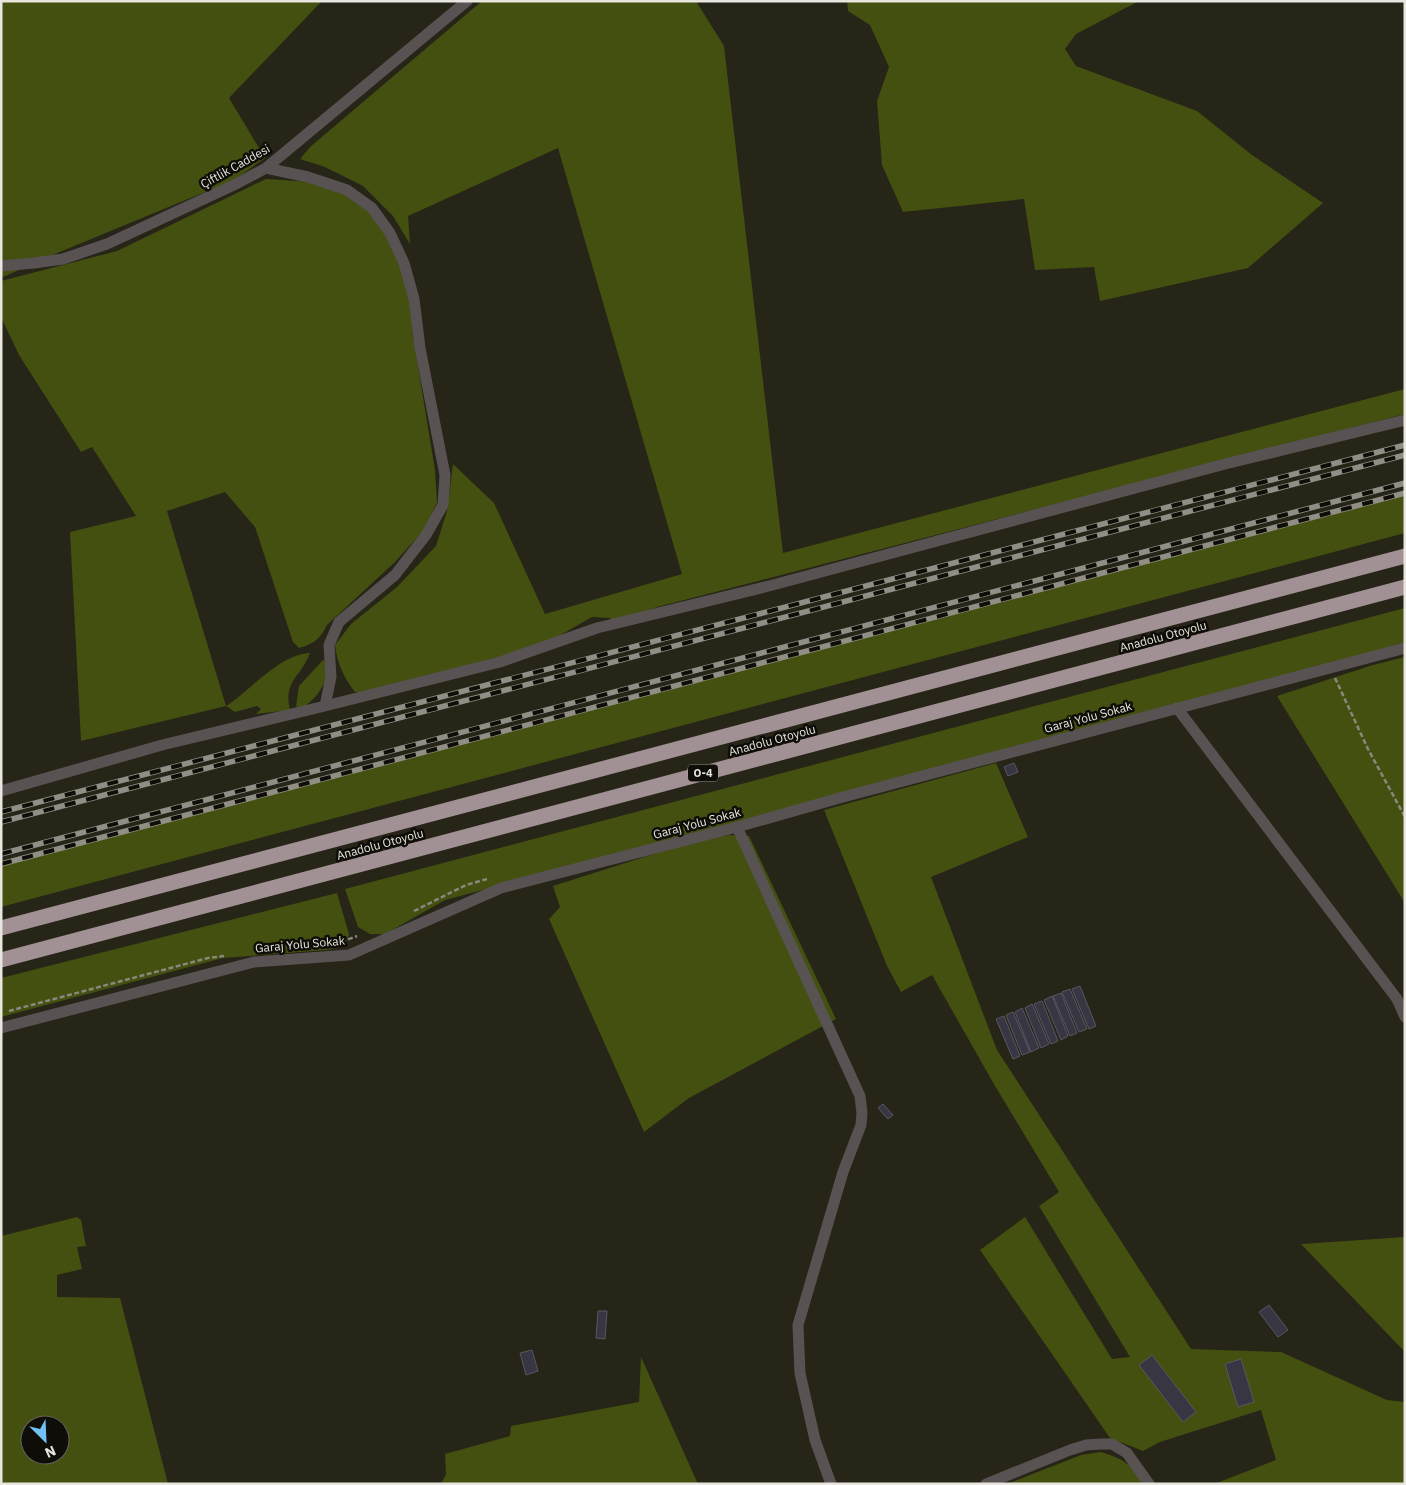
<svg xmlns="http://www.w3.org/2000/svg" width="1406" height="1485" font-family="'IBM Plex Sans',sans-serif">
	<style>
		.green { fill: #43500f; fill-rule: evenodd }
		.building { fill: #383642; stroke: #595764 }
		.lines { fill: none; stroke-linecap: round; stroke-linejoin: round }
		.path { stroke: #8a877d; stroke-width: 2.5; stroke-dasharray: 5 2.5; stroke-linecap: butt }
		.street { stroke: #585253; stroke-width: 11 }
		.highway { stroke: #a19195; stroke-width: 15 }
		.rail-casing { stroke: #918e85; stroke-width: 5.5 }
		.rail { stroke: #0f0d08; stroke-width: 4; stroke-dasharray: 11; stroke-linecap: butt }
		.labels { text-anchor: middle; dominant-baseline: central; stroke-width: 5; stroke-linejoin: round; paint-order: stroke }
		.shield { fill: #0f0d08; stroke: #a8a59e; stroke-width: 1 }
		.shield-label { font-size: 11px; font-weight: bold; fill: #e9e6df }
		.street-label { font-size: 12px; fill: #e9e6df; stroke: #0f0d08 }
	</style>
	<rect width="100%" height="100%" fill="#272418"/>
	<!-- green -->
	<path class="green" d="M1,1H322L229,98L265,158L234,180L50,256L1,278Z
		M482,1H696L724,46L783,553L1405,389V414L657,607L617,622L609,618L592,617L545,644L371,692H355C344,678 337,663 335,645L351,624L397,587L436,546L447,511L453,464L494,503L545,614L682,574L558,148L408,216L410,244L393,216L363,186L325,167L300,159L310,147Z
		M847,1H1139L1076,34L1065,49L1076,66L1197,111L1252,155L1323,203L1248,268L1100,301L1094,267L1035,270L1024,199L903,212L882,165L877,101L889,67L870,25L848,11Z
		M266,179C296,181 327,181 353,197C358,200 362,206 366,210C371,215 376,219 380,224C399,248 415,300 412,330L435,470L437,503L424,530L395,562L327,625C321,638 314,644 299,648L293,642L255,527L225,492L167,511L226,706C251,690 280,654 310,653C301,677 283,681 290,710L256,714L261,709L257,706L235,712L226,706L81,741L70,532L136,516L92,447L81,452L19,355L1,317V281L117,251Z
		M1405,492V533L1,907V866Z
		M1405,608V644L445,900L385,934H370L358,927L345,889Z
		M1405,657V903L1277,696L1373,665Z
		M323,660L325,661C326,664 327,669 327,673C326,686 312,704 300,708L296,706L299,686Z
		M996,763L1028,837L931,877L997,1050L1191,1349L1281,1352L1387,1400L1405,1402V1484H1214L1276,1460L1261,1410L1160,1442L1143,1451L1110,1438L980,1250L1025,1217L1112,1359L1130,1357L1039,1206L1059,1192L995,1086L932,975L901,992L887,966L824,810Z
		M729,835L749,836L836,1019L689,1098L644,1132L549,919L560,907L553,886L685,844Z
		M337,893L349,934L348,938L341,947L327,950L223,958L1,1017V978Z
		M77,1217L81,1220L86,1246L77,1247L82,1269L57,1275V1297L120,1298L168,1484H1V1236ZM30,1425H60V1455H30Z
		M1405,1237V1352L1301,1244Z
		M641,1357L698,1484H441L446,1474L445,1454L510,1436L511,1426L639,1402Z
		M1101,1452C1125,1460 1129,1462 1143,1484H1007L1081,1455Z"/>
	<!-- building -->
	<path class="building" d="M1014,763L1018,772L1008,776L1004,767Z
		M1080,986L1096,1026L1089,1029L1072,989Z
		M1070,989L1087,1029L1079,1032L1062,992Z
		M1061,993L1077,1033L1070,1036L1053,996Z
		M1052,996L1068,1036L1061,1040L1044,1000Z
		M1042,1001L1058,1041L1051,1044L1034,1004Z
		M1032,1004L1049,1044L1041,1048L1025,1008Z
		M1022,1008L1039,1048L1031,1052L1015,1012Z
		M1013,1012L1030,1052L1022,1055L1006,1015Z
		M1004,1016L1020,1056L1013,1059L996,1019Z
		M883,1104L893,1115L888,1119L878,1108Z
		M1269,1305L1288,1330L1278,1337L1259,1312Z
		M598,1311H607L605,1339L596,1338Z
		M532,1350L538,1371L526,1375L520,1353Z
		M1152,1355L1196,1412L1183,1422L1139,1365Z
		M1241,1359L1254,1402L1238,1407L1225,1364Z"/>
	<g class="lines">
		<!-- path -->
		<path class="path" d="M1335,678L1368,749L1405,817
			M414,911L466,885L487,879
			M341,942L357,936
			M9,1011L208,958L224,956"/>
		<!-- street -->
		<path class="street" d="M266,168L308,177L347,190L372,208L390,233L404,263L414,299L420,348L445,475L443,505L426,535L395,575L339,622L329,645L331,677L325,706
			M1,266L34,263L63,259L107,244L236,184L266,168L467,1
			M1177,708L1397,999L1405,1017
			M1,791L162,745L325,706L500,662L597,628L769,586L1225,464L1405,420
			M737,827L860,1096L862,1113L861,1125L843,1172L798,1325L800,1373L815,1440L831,1484
			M1,1028L254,962L349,955L501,888L737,827L843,797L1405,648
			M986,1484L1070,1450L1086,1445L1100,1444H1112L1127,1453L1149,1484"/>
		<!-- highway -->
		<path class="highway" d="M1,928L1405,556
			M1,960L1405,587"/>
		<!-- rail casing -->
		<g class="rail-casing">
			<path id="rail" d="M1,812L1405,445
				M1,822L1405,455
				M1,854L1405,483
				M1,864L1405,493"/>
		</g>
		<!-- rail -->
		<use href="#rail" class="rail"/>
	</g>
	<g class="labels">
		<!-- shield labels -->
		<rect class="shield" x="688" y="764.5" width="30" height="17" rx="4"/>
		<g class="shield-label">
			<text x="703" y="773">O-4</text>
		</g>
		<!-- street labels -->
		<g class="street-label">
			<text transform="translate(235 166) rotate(-29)">Çiftlik Caddesi</text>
			<text transform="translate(1163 636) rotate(-15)">Anadolu Otoyolu</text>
			<text transform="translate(1088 717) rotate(-15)">Garaj Yolu Sokak</text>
			<text transform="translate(772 740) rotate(-15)">Anadolu Otoyolu</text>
			<text transform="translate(697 823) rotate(-15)">Garaj Yolu Sokak</text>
			<text transform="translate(380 844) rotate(-15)">Anadolu Otoyolu</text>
			<text transform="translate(300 944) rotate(-5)">Garaj Yolu Sokak</text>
		</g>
	</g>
	<!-- border -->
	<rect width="1406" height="1485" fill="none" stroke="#e9e6df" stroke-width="5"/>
	<!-- north arrow -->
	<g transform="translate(45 1440) rotate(156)"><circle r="24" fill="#0f0d08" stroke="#66645e"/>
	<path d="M0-4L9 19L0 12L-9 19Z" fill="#71c1f5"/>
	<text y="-8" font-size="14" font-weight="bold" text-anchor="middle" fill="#e9e6df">N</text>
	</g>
</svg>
